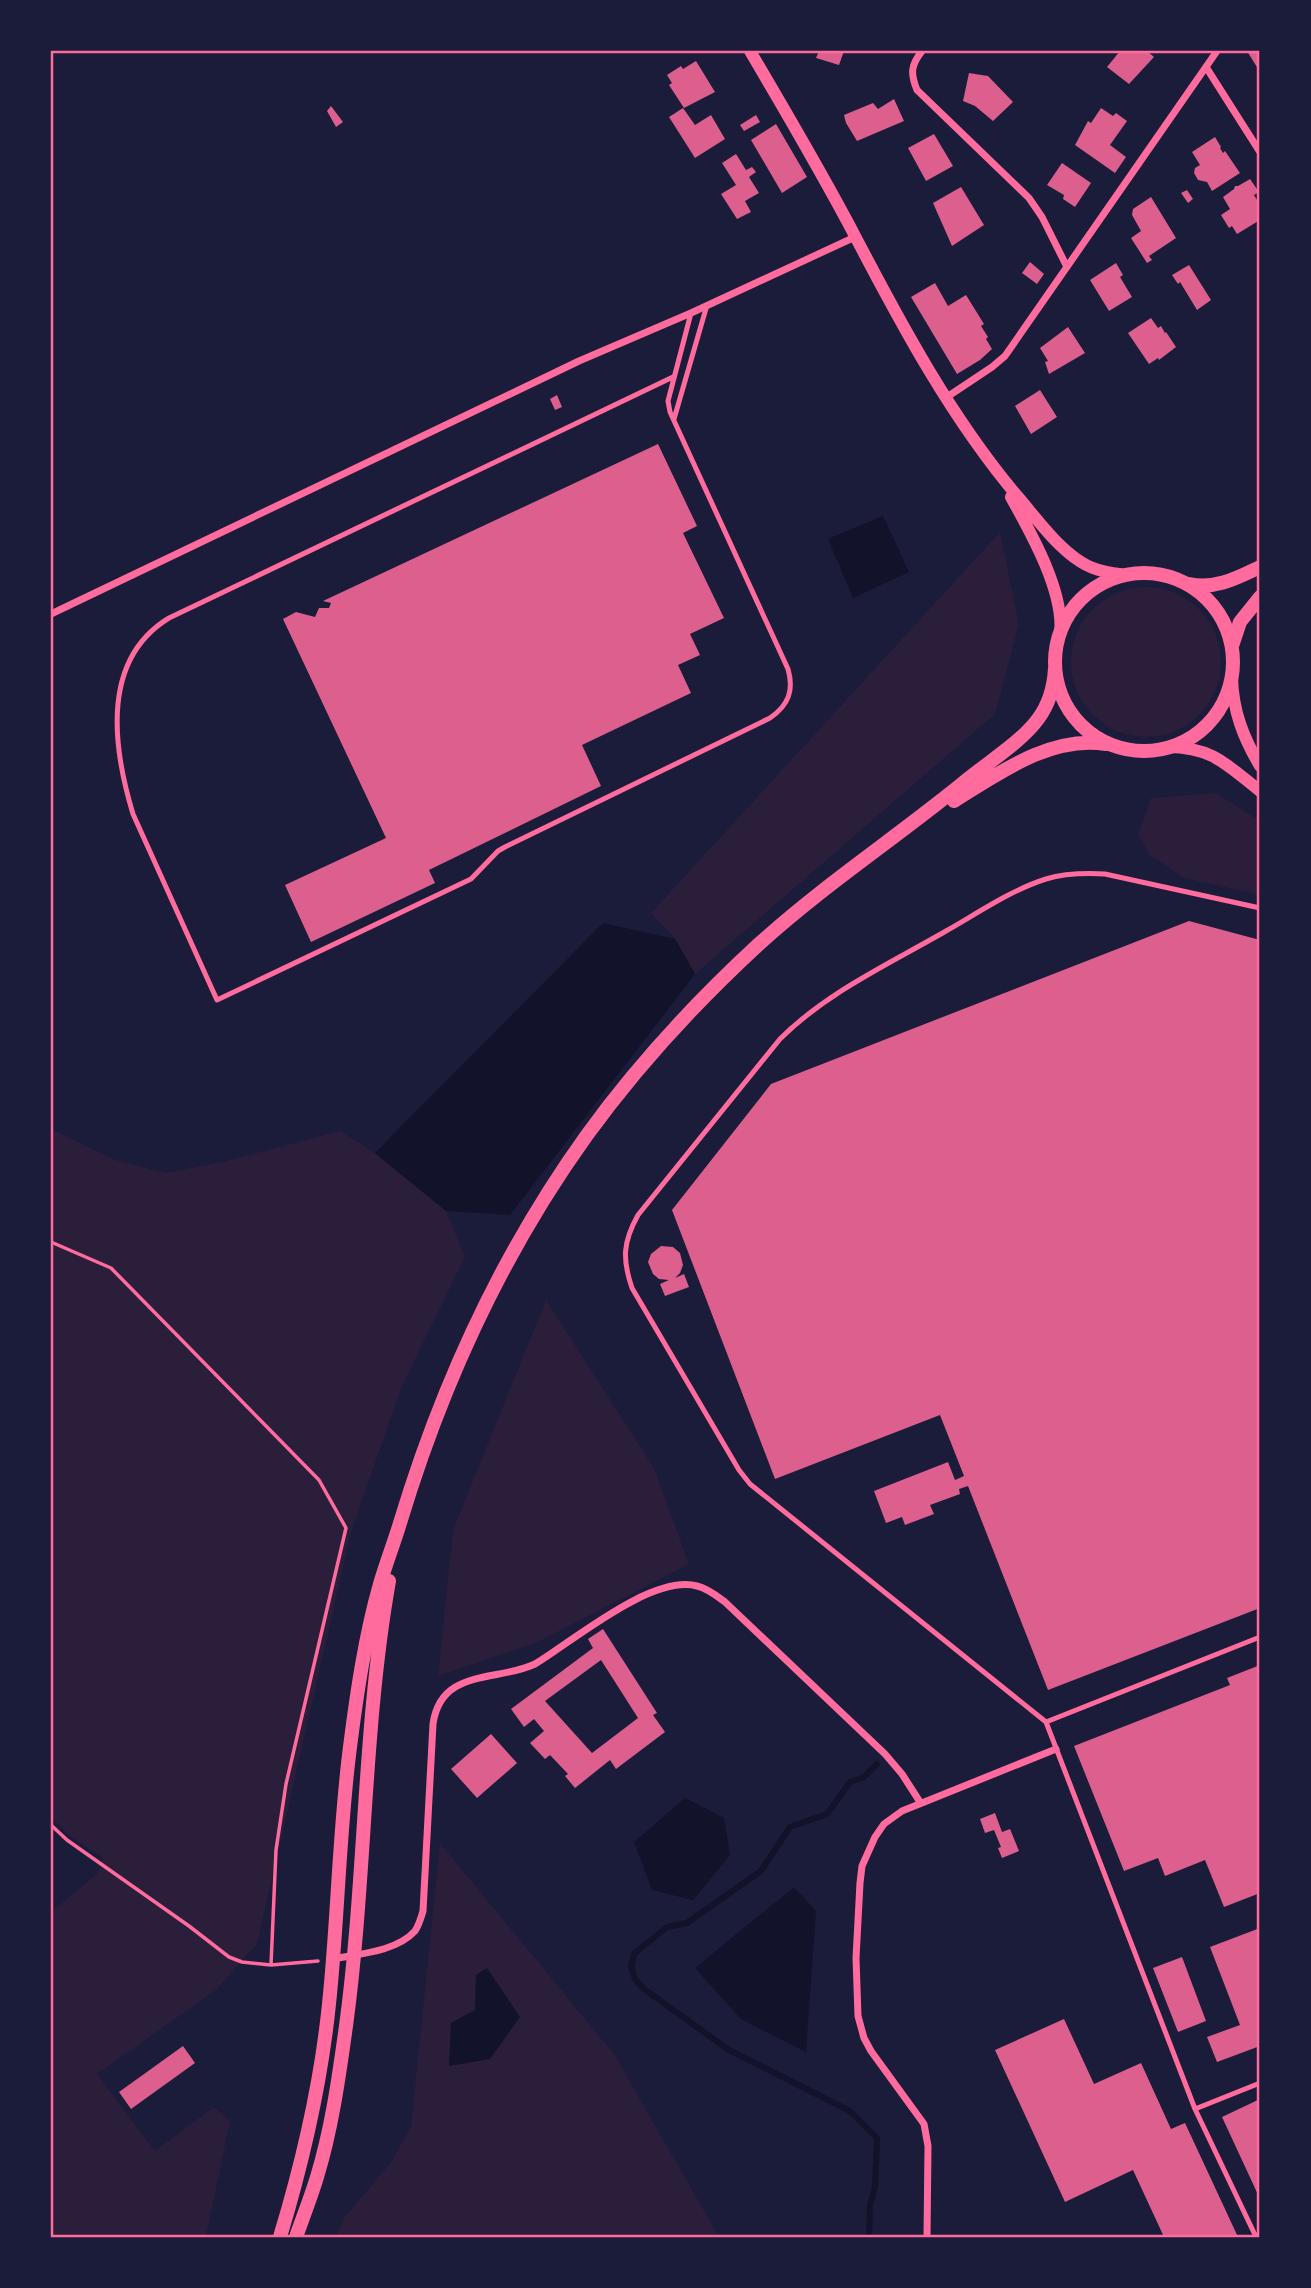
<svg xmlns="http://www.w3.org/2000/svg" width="1311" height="2288" font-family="'Varela Round',sans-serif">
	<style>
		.green { fill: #2a1e3b }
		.water { fill: #12122b }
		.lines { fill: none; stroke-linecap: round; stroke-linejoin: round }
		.stream { stroke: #12122b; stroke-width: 6 }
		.building { fill: #dd5f8e; fill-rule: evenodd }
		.path { stroke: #ff6b9d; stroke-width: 3.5 }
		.service { stroke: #ff6b9d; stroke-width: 5 }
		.minor { stroke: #ff6b9d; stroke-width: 7 }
		.tertiary { stroke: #ff6b9d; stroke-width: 12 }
		.secondary { stroke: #ff6b9d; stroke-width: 14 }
		.neatline { fill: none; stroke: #ff6b9d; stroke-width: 2.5 }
	</style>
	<rect width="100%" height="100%" fill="#1b1b3a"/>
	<!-- green -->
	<path class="green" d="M1000,532L1019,624L995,714L695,974L675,939L651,913Z
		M1071 662a75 75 0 1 1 150 0a75 75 0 1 1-150 0Z
		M1216,793L1260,821V895L1184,878L1150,855L1138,835L1151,798Z
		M51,1129L115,1160L166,1173L223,1162L340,1131L375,1153L446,1211L465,1257L402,1386L351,1532L257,1944L216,1990L97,2074L155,2151L214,2107L230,2121L206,2237H51V1912L98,1873L103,1858L70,1836L51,1817Z
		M546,1300L654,1468L689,1564L538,1642L438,1676L453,1530Z
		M440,1843L614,2054L719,2237H336L344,2218L391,2162L411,2126Z"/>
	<!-- water -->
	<path class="water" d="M883,516L909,572L853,598L828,539Z
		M603,923L675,939L695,974L510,1215L446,1211L375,1153Z
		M685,1798L724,1818L730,1855L693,1900L652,1890L634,1842Z
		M794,1887L816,1911L806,2052L741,2019L695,1968Z
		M487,1968L520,2017L490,2059L449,2066L451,2023L475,2010L476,1975Z"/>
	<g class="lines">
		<!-- stream -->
		<path class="stream" d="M869,2237L870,2205L875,2187L877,2138L850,2111L729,2050L644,1989L635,1979L631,1966L635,1953L667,1927L687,1923L761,1871L790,1827L827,1814L850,1782L864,1777L877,1764"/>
	</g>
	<!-- building -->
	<path class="building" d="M819,51H844L839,65L816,58Z
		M1120,51H1147L1154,57L1129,84L1107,67Z
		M1247,51H1260V72Z
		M696,61L715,92L684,108L669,85L672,83L667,75L681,66L683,69Z
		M969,73L988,76L1013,102L993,121L975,106L963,101Z
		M894,99L904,121L857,141L846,123L844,115L873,103L878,109Z
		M331,106L343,122L336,127L327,111Z
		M683,108L695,125L711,115L725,139L695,158L669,117Z
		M1101,108L1113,116L1116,113L1127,121L1110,145L1126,157L1115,173L1075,145L1088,121L1091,123Z
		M756,115L760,122L744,131L740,125Z
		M776,124L807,177L782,193L751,140Z
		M934,134L953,166L926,181L908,148Z
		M1215,137L1221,147L1220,148L1223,153L1225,151L1240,173L1212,191L1207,182L1198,180L1194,173L1195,168L1200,165L1192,152Z
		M736,154L746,170L752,167L756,172L749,177L759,193L745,201L751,212L737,219L721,194L736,185L722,163Z
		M1062,163L1091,183L1075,207L1063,199L1064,195L1047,185Z
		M1250,179L1259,192L1254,195L1260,205V220L1237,234L1232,226L1229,228L1221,215L1230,209L1223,197L1234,189L1235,186H1238Z
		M961,187L984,225L952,246L933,203Z
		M1187,190L1193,199L1188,203L1181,193Z
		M1151,197L1176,238L1149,256L1152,260L1147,263L1131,238L1141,231L1132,215L1133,209Z
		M1030,262L1044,274L1037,284L1022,273Z
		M1116,263L1123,275L1120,277L1132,297L1109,311L1090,280Z
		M1189,265L1211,300L1197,310L1180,282L1178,284L1172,275Z
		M935,283L948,306L966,295L984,324L981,326L988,337L986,339L992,349L980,360L957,374L911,297Z
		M1151,318L1158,328L1161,326L1165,333L1166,332L1176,347L1159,360L1158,358L1149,364L1128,333Z
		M1068,327L1085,353L1049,374L1045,362L1048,361L1040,348Z
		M1040,390L1057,417L1031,434L1015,406Z
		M557,395L562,407L555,410L550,399Z
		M658,444L697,526L683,533L724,618L690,634L700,655L678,665L691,693L582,745L601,786L429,870L435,883L311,942L285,885L386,838L283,619L296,612L315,617L319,608H329L331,603L323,601Z
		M1189,921L1260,940V1608L1048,1690L968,1486L959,1489L960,1494L930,1505L934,1514L905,1525L902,1517L886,1523L874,1491L948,1462L955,1480L964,1476L940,1415L775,1479L672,1210L771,1084Z
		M661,1246L673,1247L680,1253L683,1265L680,1273L675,1278L684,1274L689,1287L665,1296L660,1284L669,1280L659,1279L653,1274L648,1262L651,1254Z
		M603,1629L657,1713L653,1715L665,1732L616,1769L610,1760L575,1788L565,1776L568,1774L550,1755L545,1759L530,1743L544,1731L534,1719L524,1727L511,1709L593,1648L588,1639ZM601,1660L638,1718L592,1753L545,1701Z
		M1260,1665V1893L1224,1907L1205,1860L1165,1876L1158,1858L1124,1871L1074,1746L1230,1685L1227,1678Z
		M491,1734L517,1763L477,1798L451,1769Z
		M995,1813L1002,1832L1010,1829L1019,1851L1002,1858L998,1848L1001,1847L994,1830L985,1833L980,1819Z
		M1260,1928V2046L1217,2062L1207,2037L1240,2025L1210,1947Z
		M1182,1957L1206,2021L1178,2032L1153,1968Z
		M1064,2019L1094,2084L1141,2063L1171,2129L1185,2123L1238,2237H1164L1133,2170L1065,2202L995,2050Z
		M183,2046L195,2063L131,2109L119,2092Z
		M1260,2099V2199L1222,2117Z"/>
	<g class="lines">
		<!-- path -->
		<path class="path" d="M51,1242L111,1268L319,1480L346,1528L286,1784L276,1850L271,1965
			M51,1825L67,1840L189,1926L229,1957L242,1962L271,1965L318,1961"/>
		<!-- service -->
		<path class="service" d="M673,377L169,618C100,660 113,748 133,814L217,1000L471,879L498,851L505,847L770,718C789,705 794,690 788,669L670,412L668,401L691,313
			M674,419L707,305
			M1046,1722L750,1484L739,1470L632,1288C622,1259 623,1242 638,1215L780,1039C827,992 889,964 946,931C978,913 1011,890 1046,879C1066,873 1085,873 1105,874L1260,908
			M1195,2109L1260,2083
			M1256,2237L1195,2109L1046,1722L1260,1637"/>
		<!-- minor -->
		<path class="minor" d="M922,51C911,65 910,73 917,90L1029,198L1042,217L1067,267
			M1206,67L1260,152
			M947,397L992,367L1005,356L1217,51
			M51,614L579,361L691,313L855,237
			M332,1959C358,1954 396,1952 415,1931C419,1925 421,1918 423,1911L433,1724C441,1668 497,1682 535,1664C573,1641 652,1574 697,1586C707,1588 717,1596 725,1602L885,1754L902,1774L920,1802
			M927,2237L928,2146L924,2124L871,2051L864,2038L858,2016L856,1958L860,1883L862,1866L875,1837L884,1824L902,1811L1056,1749"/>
		<!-- tertiary -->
		<path class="tertiary" d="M750,51C786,112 822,173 855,236C902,326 952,419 1018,497C1037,519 1056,546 1081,562C1095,571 1110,573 1127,575
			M1011,497C1031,533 1065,593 1060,634
			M1232,678C1233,711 1243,737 1260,766
			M1168,747C1212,747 1227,765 1260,791"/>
		<!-- secondary -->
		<path class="secondary" d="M1055 662a89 89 0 1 1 178 0a89 89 0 1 1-178 0Z
			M1189,584C1215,590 1237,578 1260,567
			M1232,646L1240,622L1260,597
			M954,801C999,773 1051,735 1106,744
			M280,2237C303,2161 321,2083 329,2004C338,1918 339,1832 350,1747C357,1692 365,1637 380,1584C386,1563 394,1543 400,1523C442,1384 502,1253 587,1135C637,1066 696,1002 759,944C825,884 900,835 968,779C990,761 1022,741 1038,719C1050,703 1054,687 1055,668
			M296,2237C303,2217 311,2197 317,2177C332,2128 339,2076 346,2026C366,1878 363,1728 389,1581"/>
	</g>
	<!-- border -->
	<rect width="1311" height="2288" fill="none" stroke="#1b1b3a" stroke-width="105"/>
	<rect x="52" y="52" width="1206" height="2184" class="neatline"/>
</svg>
